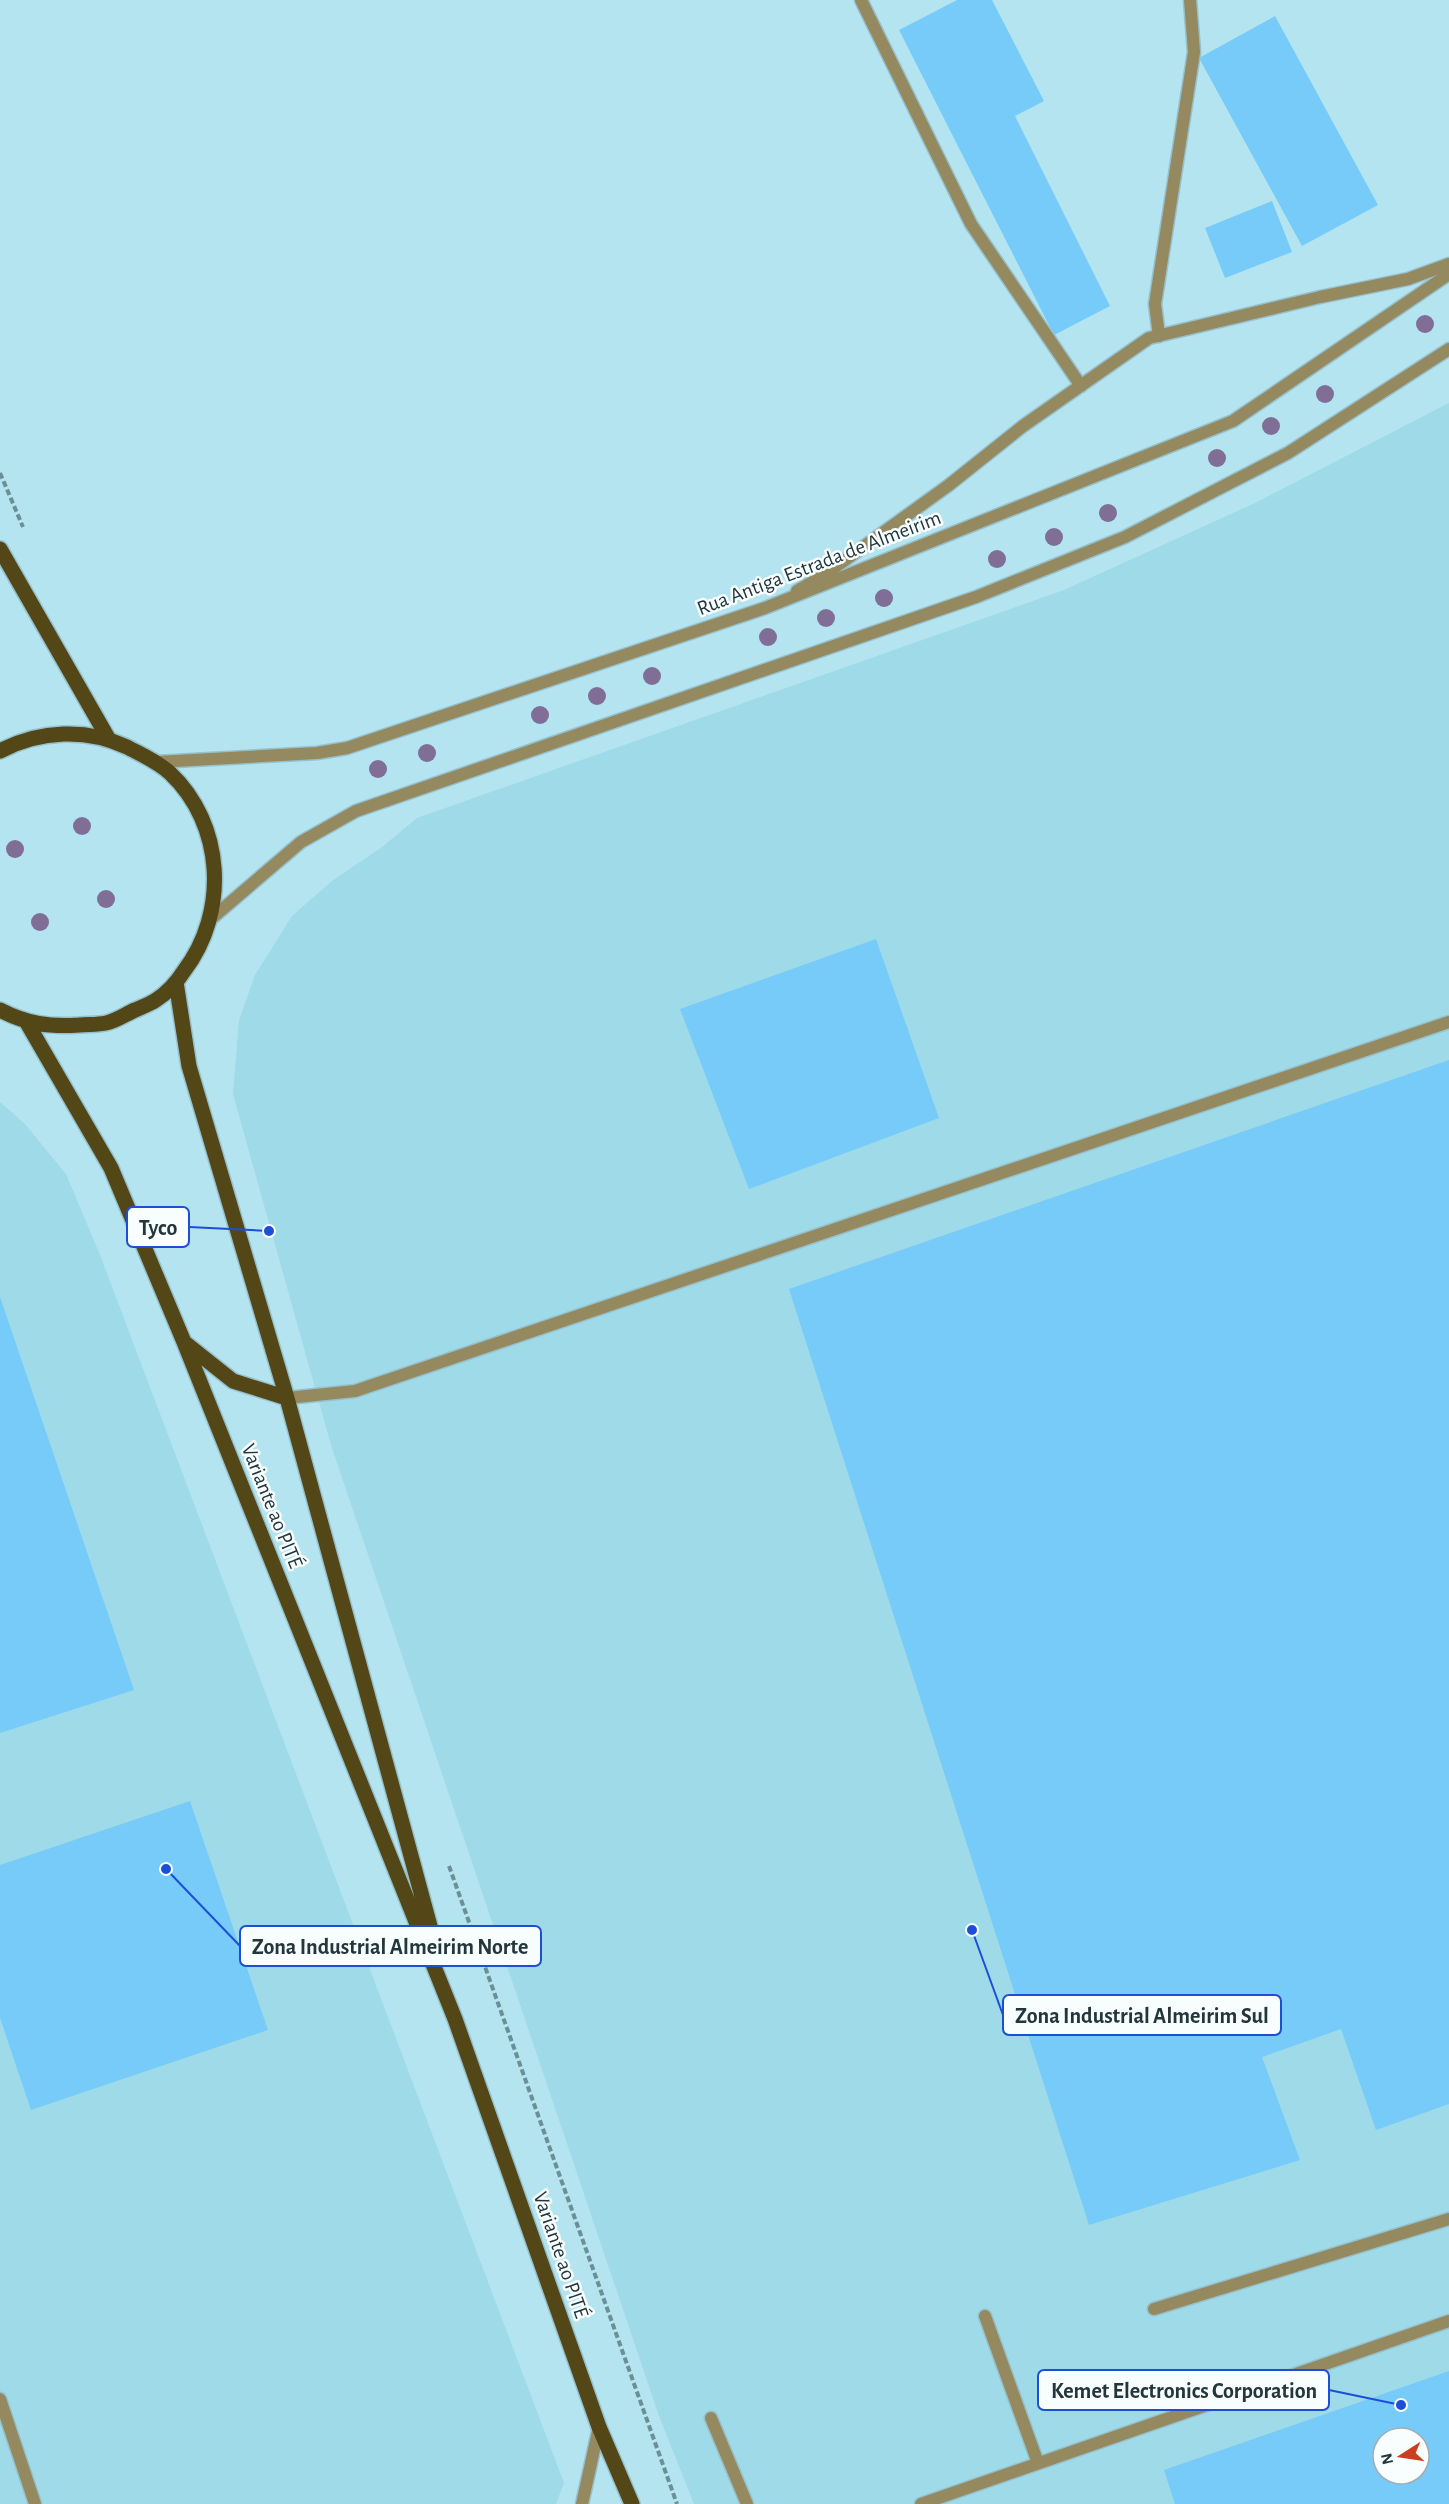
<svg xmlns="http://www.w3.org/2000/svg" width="1449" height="2504" font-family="'Alegreya Sans',sans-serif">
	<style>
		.built { fill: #9fdae8; fill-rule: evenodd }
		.building { fill: #77cbf8; fill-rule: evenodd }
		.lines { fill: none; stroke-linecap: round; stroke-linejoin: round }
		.service-casing { stroke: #96c1cc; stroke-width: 15 }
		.minor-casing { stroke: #96c1cc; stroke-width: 15 }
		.tertiary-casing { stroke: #96c1cc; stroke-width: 15 }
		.primary-casing { stroke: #96c1cc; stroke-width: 18 }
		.path { stroke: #6c8f97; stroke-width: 4; stroke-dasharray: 6 3; stroke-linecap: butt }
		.service { stroke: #958960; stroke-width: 12 }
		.minor { stroke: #958960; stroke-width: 12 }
		.tertiary { stroke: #958960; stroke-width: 12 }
		.primary { stroke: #534718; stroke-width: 15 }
		.tree { fill: #806e96 }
		.labels { text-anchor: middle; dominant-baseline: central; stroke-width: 5; stroke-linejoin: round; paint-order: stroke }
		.street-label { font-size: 21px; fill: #23363b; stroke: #f8fdfe }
		.leader { fill: none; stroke: #1d4ed8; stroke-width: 2 }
		.callout-dot { fill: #1d4ed8; stroke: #f8fdfe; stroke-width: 2 }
		.callout { fill: #f8fdfe; stroke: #1d4ed8; stroke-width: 2 }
		.callout-label { font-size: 22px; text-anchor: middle; font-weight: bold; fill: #23363b }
	</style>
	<rect width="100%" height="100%" fill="#b3e4f0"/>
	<!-- built -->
	<path class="built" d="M1449,403V2504H694L659,2416L331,1445L233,1094L239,1020L255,975L292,916L332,881L382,847L417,818L1064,590L1255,503ZM1383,2438H1419V2474H1383Z
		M0,1102L24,1123L66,1174L100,1255L564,2483L556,2504H0Z"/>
	<!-- building -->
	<path class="building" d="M957,0H992L1044,101L1015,116L1110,306L1054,335L899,30Z
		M1275,16L1378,205L1302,246L1199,58Z
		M1272,201L1292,252L1225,278L1205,228Z
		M876,939L939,1118L749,1189L680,1009Z
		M1449,1060V2104L1376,2130L1341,2029L1262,2057L1300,2160L1089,2225L789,1289Z
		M0,1297L134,1690L0,1733Z
		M190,1801L268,2030L31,2110L0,2018V1865Z
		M1449,2371V2504H1175L1164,2470ZM1383,2438H1419V2474H1383Z"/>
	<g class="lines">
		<!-- service casing -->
		<g class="service-casing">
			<path id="service" d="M1159,336L1155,304L1194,52L1190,0
				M287,1398L355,1391L1449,1022
				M1154,2309L1449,2219
				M985,2316L1038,2463
				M711,2418L747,2504
				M921,2504L1449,2321"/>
		</g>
		<!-- minor casing -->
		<g class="minor-casing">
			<path id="minor" d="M861,0L971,224L1081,386
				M797,591L823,576L949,485L1023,426L1149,338L1320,297L1408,279L1449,264
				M0,2399L35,2504
				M582,2504L599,2427"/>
		</g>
		<!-- tertiary casing -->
		<g class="tertiary-casing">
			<path id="tertiary" d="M157,762L317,753L347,748L765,608L1233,421L1449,274
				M211,919L301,842L356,811L976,597L1125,537L1288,453L1449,349"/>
		</g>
		<!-- primary casing -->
		<g class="primary-casing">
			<path id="primary" d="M0,549L108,738
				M0,751C40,730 87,728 127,747C142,755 157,761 170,773C224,824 229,912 184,971C177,982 167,993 156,1000C150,1004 142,1007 135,1010C126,1014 116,1021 106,1023C97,1025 88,1024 79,1025C49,1027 27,1024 0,1010
				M176,982L189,1066L287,1398L437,1952
				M26,1021L111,1168L184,1342L455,2019L599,2427L632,2504
				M184,1342L233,1381L287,1398"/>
		</g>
		<!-- path -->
		<path class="path" d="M0,473L23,527
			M449,1866L677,2504"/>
		<!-- service -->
		<use href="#service" class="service"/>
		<!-- minor -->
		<use href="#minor" class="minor"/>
		<!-- tertiary -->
		<use href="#tertiary" class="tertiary"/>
		<!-- primary -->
		<use href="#primary" class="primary"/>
	</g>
	<!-- trees -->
	<g class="tree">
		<circle cx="1425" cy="324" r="9"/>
		<circle cx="1325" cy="394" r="9"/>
		<circle cx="1271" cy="426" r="9"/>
		<circle cx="1217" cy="458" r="9"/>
		<circle cx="1108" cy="513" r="9"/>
		<circle cx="1054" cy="537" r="9"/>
		<circle cx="997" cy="559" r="9"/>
		<circle cx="884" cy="598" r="9"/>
		<circle cx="826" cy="618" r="9"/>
		<circle cx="768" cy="637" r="9"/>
		<circle cx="652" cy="676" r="9"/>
		<circle cx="597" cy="696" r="9"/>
		<circle cx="540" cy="715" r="9"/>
		<circle cx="427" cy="753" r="9"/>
		<circle cx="378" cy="769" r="9"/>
		<circle cx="82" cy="826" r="9"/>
		<circle cx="15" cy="849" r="9"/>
		<circle cx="106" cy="899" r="9"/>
		<circle cx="40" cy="922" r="9"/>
	</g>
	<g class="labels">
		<!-- street labels -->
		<g class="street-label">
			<text transform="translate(819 563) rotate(-21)">Rua Antiga Estrada de Almeirim</text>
			<text transform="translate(272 1506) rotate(68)">Variante ao PITÉ</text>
			<text transform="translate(561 2255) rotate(71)">Variante ao PITÉ</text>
		</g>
	</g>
	<!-- callouts -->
	<path class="leader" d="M269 1231L189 1227M166 1869L240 1946M972 1930L1003 2015M1401 2405L1329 2390"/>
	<g class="callout-dot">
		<circle cx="269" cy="1231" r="6"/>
		<circle cx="166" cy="1869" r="6"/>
		<circle cx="972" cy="1930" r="6"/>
		<circle cx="1401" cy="2405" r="6"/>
	</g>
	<g class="callout">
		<rect x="127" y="1207" width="62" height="40" rx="6"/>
		<rect x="240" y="1926" width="301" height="40" rx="6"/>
		<rect x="1003" y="1995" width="278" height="40" rx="6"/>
		<rect x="1038" y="2370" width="291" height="40" rx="6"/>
	</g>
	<g class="callout-label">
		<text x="158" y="1235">Tyco</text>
		<text x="390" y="1954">Zona Industrial Almeirim Norte</text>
		<text x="1142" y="2023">Zona Industrial Almeirim Sul</text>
		<text x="1184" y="2398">Kemet Electronics Corporation</text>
	</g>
	<!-- north arrow -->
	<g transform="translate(1401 2456) rotate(258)"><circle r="28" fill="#f8fdfe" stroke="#a3adb0" stroke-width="1.5"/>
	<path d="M0-4.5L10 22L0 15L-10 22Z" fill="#c93f20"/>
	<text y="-9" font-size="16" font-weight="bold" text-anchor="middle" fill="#23363b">N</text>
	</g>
</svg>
